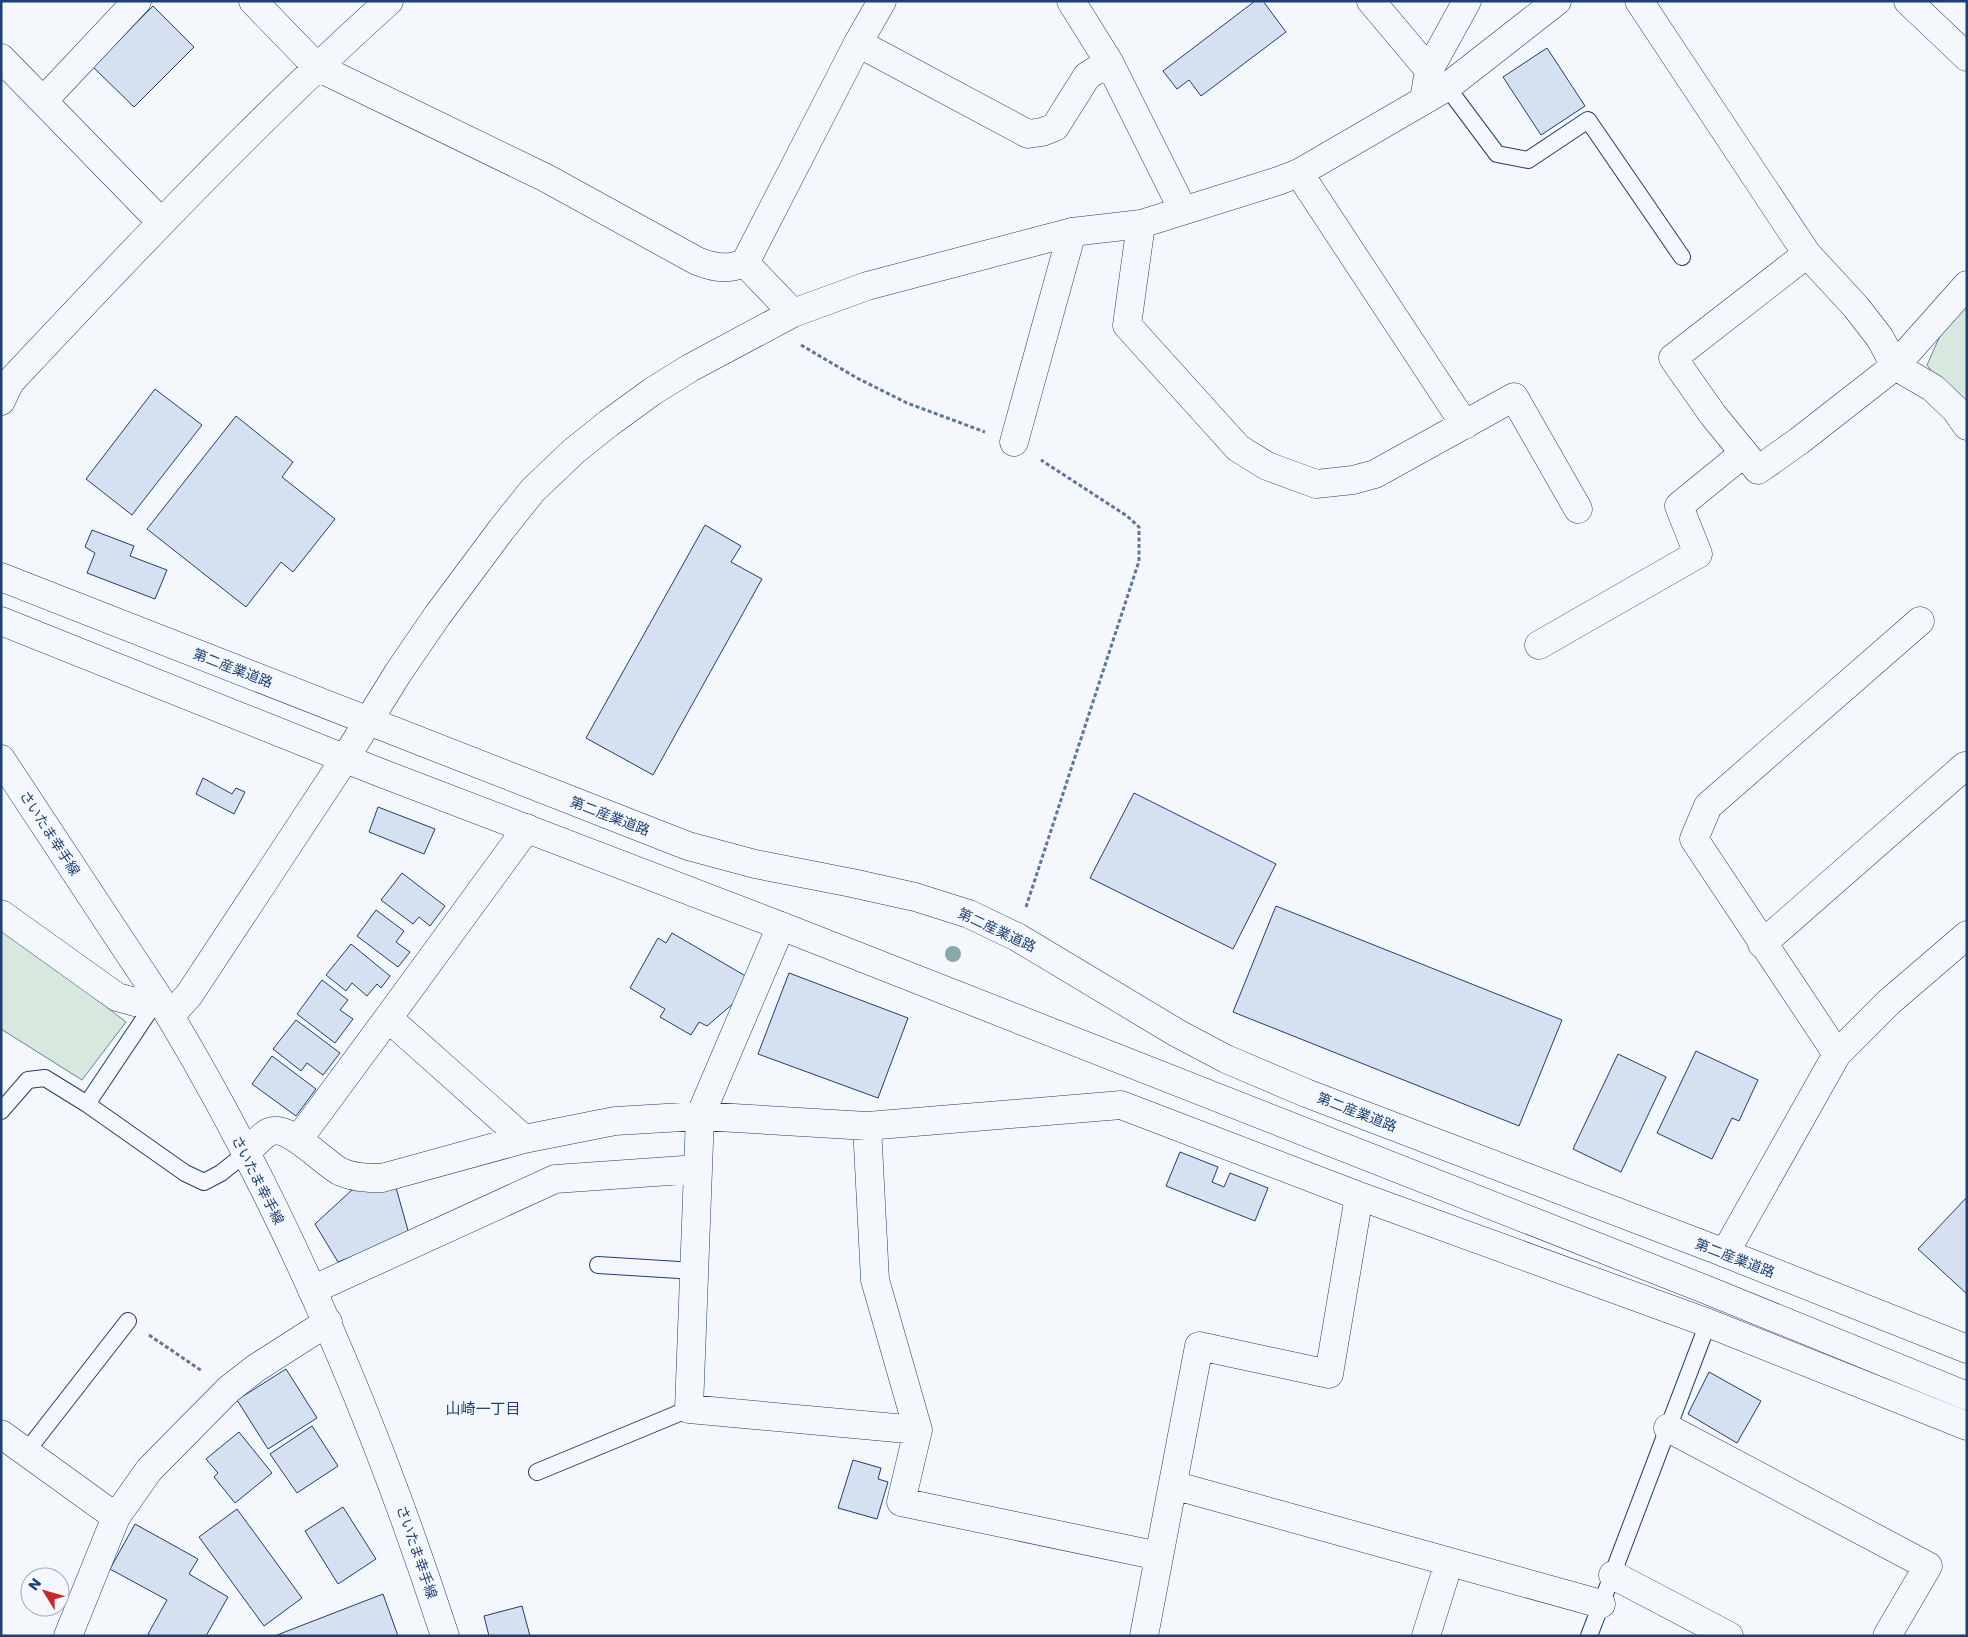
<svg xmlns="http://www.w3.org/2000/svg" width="1968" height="1637" font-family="Poppins,'Noto Sans JP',sans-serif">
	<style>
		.green { fill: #d7e8df; stroke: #687fa3 }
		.building { fill: #d5e0f0; stroke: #1d3f73 }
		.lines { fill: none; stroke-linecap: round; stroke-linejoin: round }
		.service-casing { stroke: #1d3f73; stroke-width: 18 }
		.minor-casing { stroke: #1d3f73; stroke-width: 29 }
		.tertiary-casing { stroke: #1d3f73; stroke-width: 29 }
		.primary-casing { stroke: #1d3f73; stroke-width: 29 }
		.path { stroke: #5e769c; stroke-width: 3; stroke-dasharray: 4 2.5; stroke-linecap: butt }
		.service { stroke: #f4f7fb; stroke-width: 16 }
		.minor { stroke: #f4f7fb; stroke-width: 28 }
		.tertiary { stroke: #f4f7fb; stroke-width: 28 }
		.primary { stroke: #f4f7fb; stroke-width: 28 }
		.tree { fill: #86aba6 }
		.labels { text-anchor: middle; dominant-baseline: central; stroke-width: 4; stroke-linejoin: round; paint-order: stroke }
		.street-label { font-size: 14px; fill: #1d3f73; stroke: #f4f7fb }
		.neighbourhood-label { font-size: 15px; fill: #1d3f73; stroke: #f4f7fb }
	</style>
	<rect width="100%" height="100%" fill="#f4f7fb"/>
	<!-- green -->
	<path class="green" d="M1967,288V419L1927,365L1959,293Z
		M1,926L126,1022L82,1080L1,1029Z"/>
	<!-- building -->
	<path class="building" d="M1255,1H1263L1286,32L1201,96L1189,80L1177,89L1163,71Z
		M153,6L194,47L134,107L93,67Z
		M1547,48L1585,106L1541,135L1503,77Z
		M155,389L202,425L132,515L86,479Z
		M236,416L293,462L282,477L335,519L293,572L281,562L246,607L147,529Z
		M705,525L741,546L731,562L762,579L653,775L586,738Z
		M92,530L134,546L130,556L167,570L155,599L87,573L95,553L85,547Z
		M203,778L232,794L236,788L245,792L234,814L196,794Z
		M1134,793L1276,864L1233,949L1090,878Z
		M378,807L435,829L424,854L369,832Z
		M402,873L445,906L430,926L419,917L413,924L381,900Z
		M1276,906L1562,1020L1519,1126L1233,1012Z
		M376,910L404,931L396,942L410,952L398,967L357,936Z
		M672,933L749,978L735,1002L707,1026L699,1022L691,1035L660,1017L665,1009L630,988L658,938L666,943Z
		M351,944L390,976L381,988L377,984L367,996L352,983L346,991L326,975Z
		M789,973L908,1018L878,1098L758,1054Z
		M322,980L348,1000L340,1010L353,1019L335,1043L297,1014Z
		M296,1020L340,1053L323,1075L307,1063L301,1071L273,1049Z
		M1696,1051L1758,1080L1739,1121L1732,1118L1712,1159L1657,1133Z
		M1618,1054L1666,1077L1621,1172L1573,1149Z
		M272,1056L316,1089L296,1116L252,1084Z
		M1180,1152L1218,1167L1212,1182L1224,1187L1230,1173L1268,1188L1255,1221L1166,1186Z
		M395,1184L409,1234L338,1262L315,1224L353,1189Z
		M1967,1197V1294L1918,1249Z
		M286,1369L317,1418L268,1449L237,1400Z
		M1709,1372L1761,1401L1737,1443L1688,1414Z
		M312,1426L338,1466L297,1493L270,1454Z
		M239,1432L272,1473L235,1503L214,1477L218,1473L206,1459Z
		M853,1460L881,1468L878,1479L888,1482L877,1519L838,1508Z
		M343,1507L376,1559L338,1584L305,1531Z
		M237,1509L302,1598L264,1626L199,1537Z
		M135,1524L198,1559L189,1574L228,1597L206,1636H151L148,1634L167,1600L110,1569Z
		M383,1594L398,1636H277V1635Z
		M522,1606L530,1636H489L484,1616Z"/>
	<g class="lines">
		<!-- service casing -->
		<g class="service-casing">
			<path id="service" d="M1447,87L1497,154L1528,160L1588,120L1682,257
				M87,1104L158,998
				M1,1111L28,1080L45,1078L87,1104L185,1173L204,1182L221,1173L246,1153
				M598,1265L695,1271
				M26,1452L128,1321
				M537,1472L689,1409
				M1589,1636L1708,1323"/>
		</g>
		<!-- minor casing -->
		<g class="minor-casing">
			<path id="minor" d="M253,1L317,67L546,178L697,261C715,268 727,270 745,263
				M1071,1L1109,62L1183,210
				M1371,1L1429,70
				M1639,1L1807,254L1856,307L1880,338L1895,366L1933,388L1955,409L1967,426
				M1908,1L1967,57
				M858,43L1028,134L1042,132L1055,127L1087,76L1109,62
				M1,58L161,222
				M1424,100L1429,70L1467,1
				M43,101L137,1
				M1299,173L1465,425
				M1141,224L1127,325L1238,448L1267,466L1316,484L1353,480L1375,474L1514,397L1578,509
				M1807,254L1673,358L1713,415L1758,470L1799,441L1895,366L1967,285
				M1,401L10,382C133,251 256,121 389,1
				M1014,442L1072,232
				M1539,645L1698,554L1679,506L1744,453
				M1,914L117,997L135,1002L158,998
				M781,926L700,1116L689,1409L918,1430
				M1762,944L1965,766
				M170,1016L189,995L346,757
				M1837,1054L1694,839L1708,806L1920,621
				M867,1126L875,1280L918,1430L901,1502L1159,1556
				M524,1139L388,1018L527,828
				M298,1140L388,1018
				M246,1153C252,1147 261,1136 269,1132C289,1123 324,1164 341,1172C355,1178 368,1178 382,1178L524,1139L615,1121L700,1116L867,1126L1121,1105L1359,1196L1708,1323L1967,1426
				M1725,1253L1837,1054L1889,1002L1967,935
				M312,1290L555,1179L698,1169
				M1668,1428L1928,1566L1887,1636
				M1,1434L116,1517
				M1173,1485L1601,1604
				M1613,1575L1729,1636
				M68,1636L116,1517L149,1470L229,1389L256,1368L328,1322
				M1144,1636L1199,1346L1329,1374L1359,1196
				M1426,1636L1449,1562"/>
		</g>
		<!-- tertiary casing -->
		<g class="tertiary-casing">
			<path id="tertiary" d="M793,313L745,263L858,43L882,1
				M346,757L398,673L437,616L501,530L533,490L574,451L609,423L653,391L690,368L793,313L867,286L1072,232L1141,224L1278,181L1299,173L1447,87L1557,1"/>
		</g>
		<!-- primary casing -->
		<g class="primary-casing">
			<path id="primary" d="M1,577L688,846L755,864L852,883L915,897L969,914L1017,937L1177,1033L1226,1059L1306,1093L1725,1253L1967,1349
				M1,621L376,771L781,926L1707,1290L1967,1396
				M1,759C38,816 76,872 113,929C132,958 152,987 170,1016C286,1210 375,1421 445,1636"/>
		</g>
		<!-- path -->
		<path class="path" d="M801,345L857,378L907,403L985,432
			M1026,907L1139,561V527L1127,516L1041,460
			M149,1335L202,1371"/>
		<!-- service -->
		<use href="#service" class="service"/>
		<!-- minor -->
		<use href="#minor" class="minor"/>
		<!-- tertiary -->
		<use href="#tertiary" class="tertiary"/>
		<!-- primary -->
		<use href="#primary" class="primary"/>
	</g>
	<!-- trees -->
	<circle class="tree" cx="953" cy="954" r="8"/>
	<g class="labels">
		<!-- street labels -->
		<g class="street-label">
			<text transform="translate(233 668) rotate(21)">第二産業道路</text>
			<text transform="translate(610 816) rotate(21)">第二産業道路</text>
			<text transform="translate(50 833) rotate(57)">さいたま幸手線</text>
			<text transform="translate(997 930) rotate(25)">第二産業道路</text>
			<text transform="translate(1357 1112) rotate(21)">第二産業道路</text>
			<text transform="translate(258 1180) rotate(63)">さいたま幸手線</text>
			<text transform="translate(1735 1258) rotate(21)">第二産業道路</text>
			<text transform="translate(417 1552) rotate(71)">さいたま幸手線</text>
		</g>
		<!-- neighbourhood labels -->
		<g class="neighbourhood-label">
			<text x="483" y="1408">山崎一丁目</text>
		</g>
	</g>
	<!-- border -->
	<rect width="1968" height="1637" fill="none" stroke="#1d3f73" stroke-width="5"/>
	<!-- north arrow -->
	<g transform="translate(45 1592) rotate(307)"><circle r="24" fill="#f4f7fb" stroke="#9eadc5"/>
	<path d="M0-4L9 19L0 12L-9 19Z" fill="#c62828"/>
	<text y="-8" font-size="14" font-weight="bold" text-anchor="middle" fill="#1d3f73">N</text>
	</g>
</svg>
